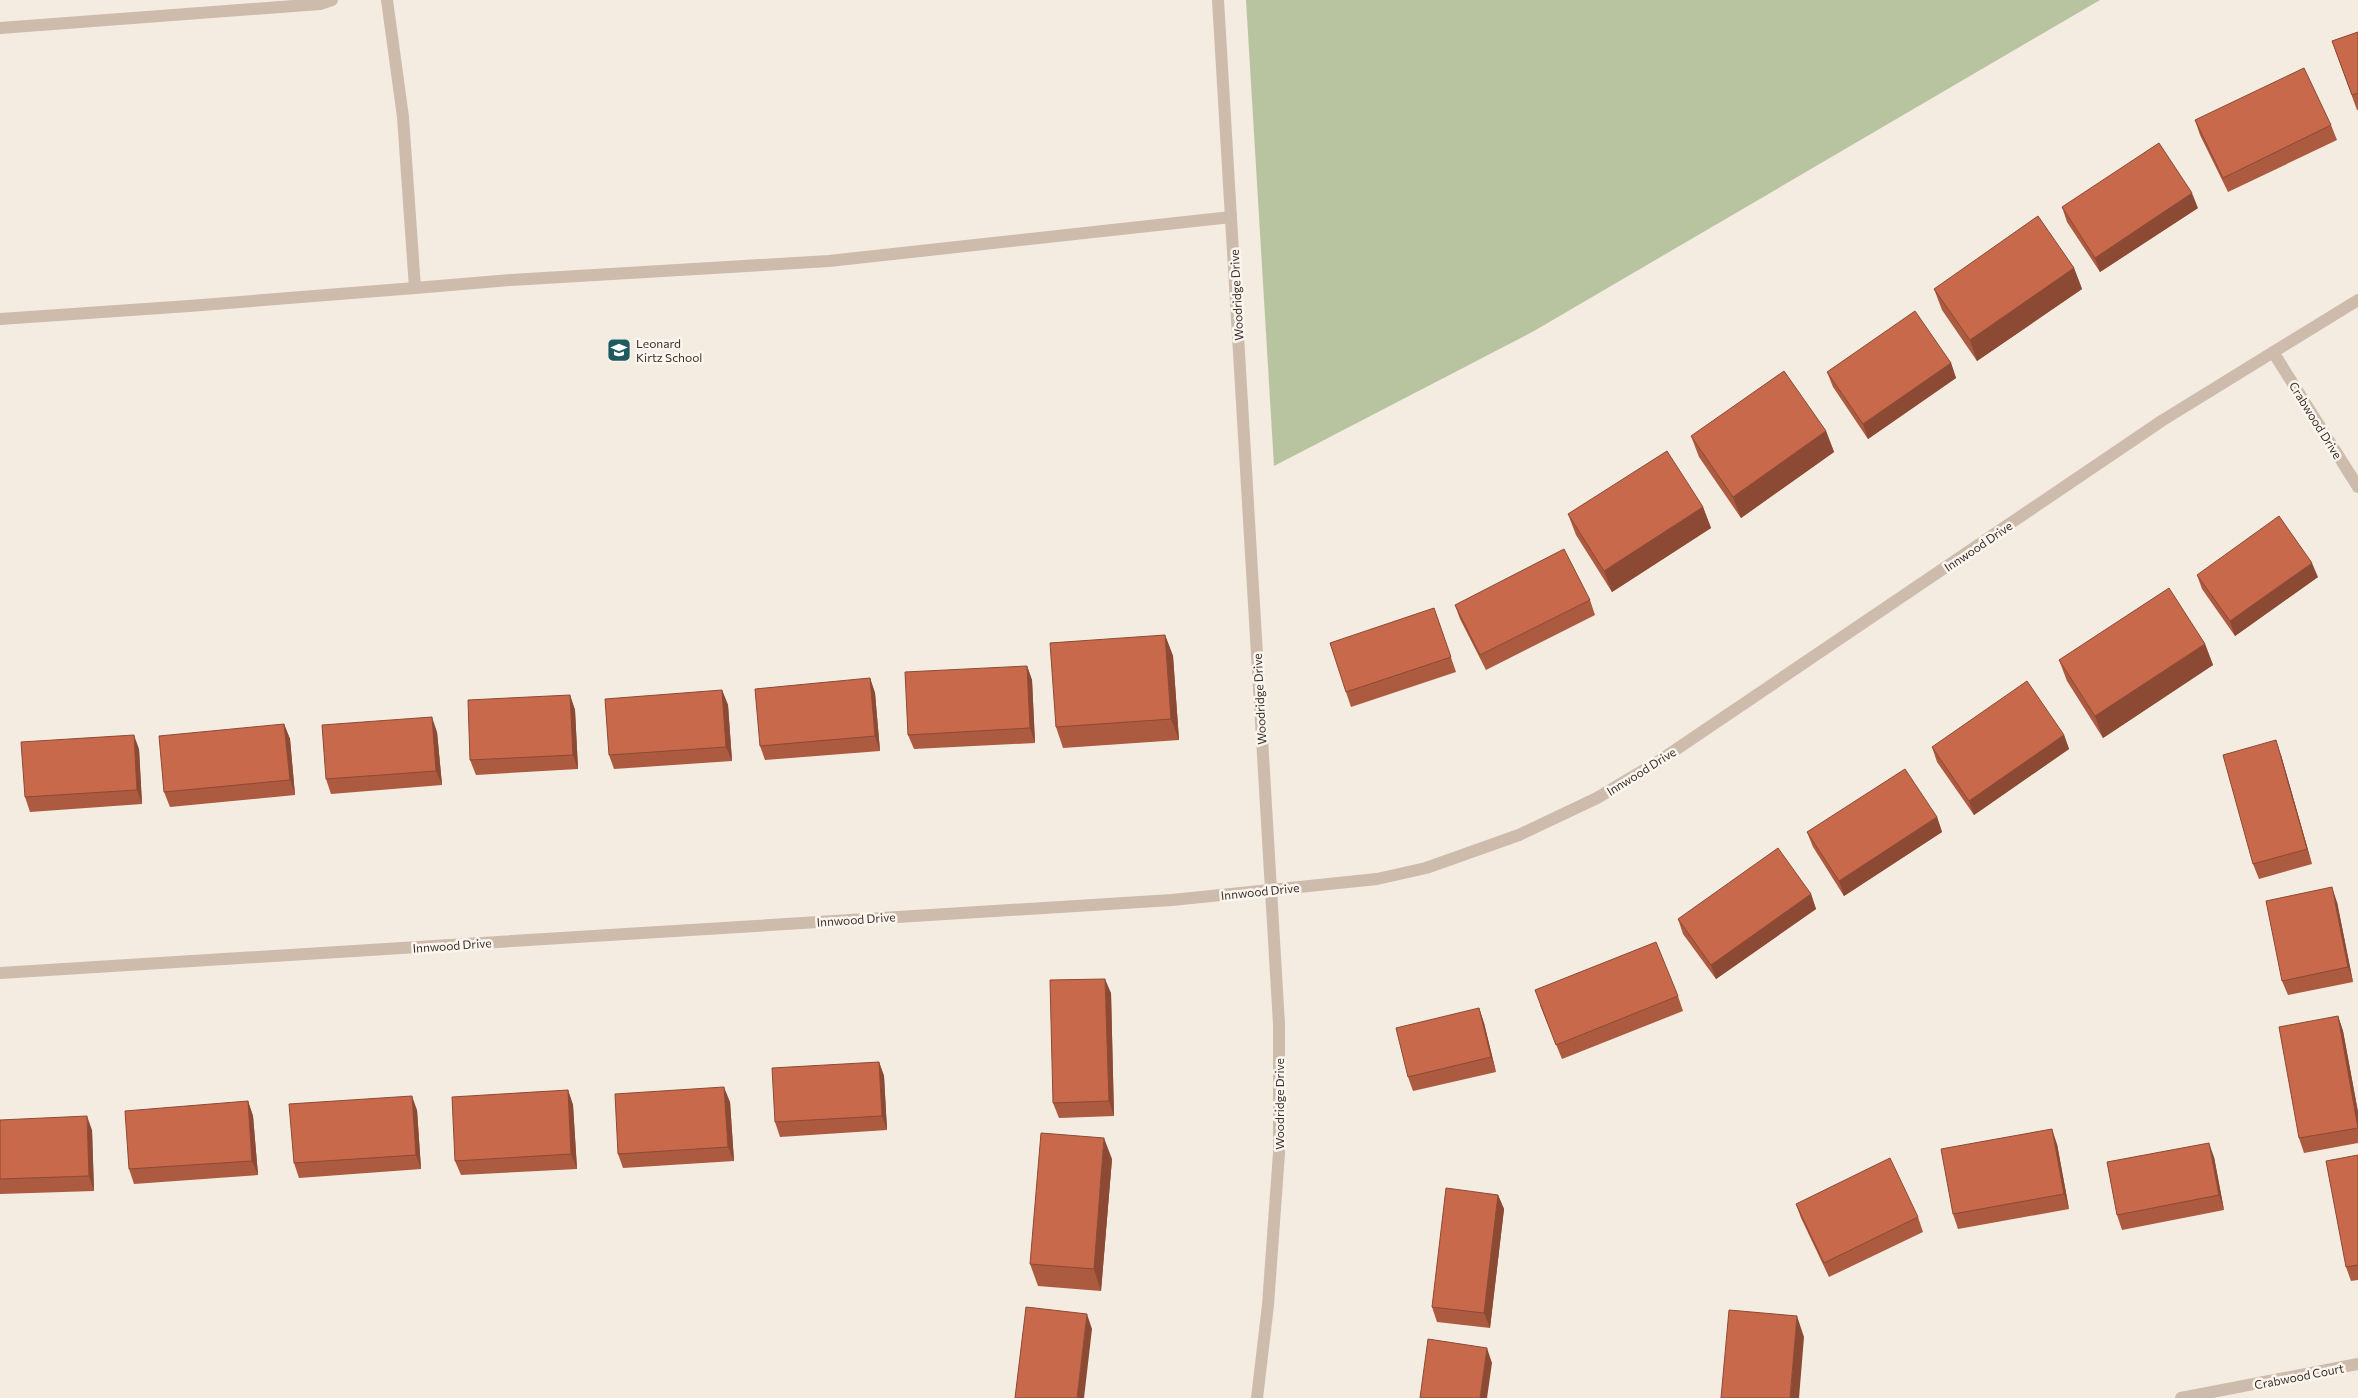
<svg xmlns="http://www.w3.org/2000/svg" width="2358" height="1398" font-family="Commissioner,sans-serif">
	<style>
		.green { fill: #b8c4a0 }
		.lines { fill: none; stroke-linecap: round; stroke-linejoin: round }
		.lane { stroke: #cdbbac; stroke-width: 12 }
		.street { stroke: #cdbbac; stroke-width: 12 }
		.wall { fill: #ac5a40 }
		.shaded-wall { fill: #8c4a34 }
		.building { fill: #c8694b; stroke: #8c4a34 }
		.labels { text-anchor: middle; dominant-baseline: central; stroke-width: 5; stroke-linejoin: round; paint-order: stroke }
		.street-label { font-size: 12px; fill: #3b302b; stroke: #fbf5ee }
		.poi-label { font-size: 12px; fill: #3b302b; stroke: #fbf5ee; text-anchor: start }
	</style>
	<rect width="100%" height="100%" fill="#f4ebe1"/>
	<!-- green -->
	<path class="green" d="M1246,0H2100L1534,331L1274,466Z"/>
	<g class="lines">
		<!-- lane -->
		<path class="lane" d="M387,0L403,117L415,288L511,280L829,261L1231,217
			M0,28L320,4L332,0
			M0,319L189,306L415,288"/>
		<!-- street -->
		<path class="street" d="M1218,0L1279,1024V1153L1268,1305L1257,1398
			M2273,352L2358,487
			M0,973L1172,900L1377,879L1426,868L1519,835L1597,798L1659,761L2163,420L2358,300
			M2181,1398L2358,1364"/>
	</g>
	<!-- wall -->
	<path class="wall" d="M2358,32V110H2357L2332,41Z
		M2195,120L2331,125L2337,140L2228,192L2200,135Z
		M2062,207L2198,208L2100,272L2067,222Z
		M2074,268L2082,289L1977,361L1942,310L1934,289Z
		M1951,363L1956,378L1868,439L1833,387L1827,372Z
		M1826,431L1834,452L1741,518L1699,457L1691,436Z
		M1703,507L1711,528L1612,592L1576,535L1568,514Z
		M2197,575L2318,577L2235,636L2202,589Z
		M1590,600L1595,615L1486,670L1460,619L1455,605Z
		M1434,608L1456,672L1351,707L1346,692Z
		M1165,635L1173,656L1179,740L1063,748L1056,727Z
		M2205,644L2213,665L2103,738L2067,681L2059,660Z
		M1027,666L1032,680L1035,743L914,749L908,735Z
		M870,678L875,693L880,751L765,760L760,746Z
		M722,690L728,705L732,761L614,769L609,755Z
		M570,695L575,710L578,769L476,775L470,760Z
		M284,724L290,739L295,795L170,807L164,792Z
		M437,732L442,785L331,794L326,779Z
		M2064,735L2069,749L1974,815L1937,762L1932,747Z
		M139,749L142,804L30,812L25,797Z
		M2281,755L2312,864L2259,879L2253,864Z
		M1937,817L1942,832L1844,896L1813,847L1807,832Z
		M1811,894L1816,909L1716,979L1683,934L1678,919Z
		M2337,902L2353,982L2288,995L2282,981Z
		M1111,993L1114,1116L1059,1118L1053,1103Z
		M1678,996L1683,1011L1562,1059L1540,1005Z
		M1479,1008L1484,1023L1496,1072L1413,1091L1408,1077Z
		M2338,1016L2343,1031L2358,1112V1143L2304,1153L2299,1138Z
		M879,1062L884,1076L887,1130L780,1137L775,1122Z
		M568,1090L573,1105L577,1169L461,1175L455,1161Z
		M248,1101L253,1116L258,1175L134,1184L129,1169Z
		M730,1102L734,1161L623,1168L618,1154Z
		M417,1110L421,1169L299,1178L294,1163Z
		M0,1120L92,1130L94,1191L0,1194Z
		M2057,1144L2069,1209L1958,1229L1953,1214Z
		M2358,1155V1280L2351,1281L2346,1267Z
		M2214,1157L2224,1210L2122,1230L2117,1215Z
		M1112,1159L1101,1291L1038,1286L1030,1264Z
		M1498,1195L1504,1209L1490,1328L1437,1322L1432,1307Z
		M1796,1204L1918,1217L1923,1232L1829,1277L1801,1218Z"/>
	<!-- shaded-wall -->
	<path class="shaded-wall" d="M2192,193L2198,208L2100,272L2095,258Z
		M2074,268L2082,289L1977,361L1970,340Z
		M1951,363L1956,378L1868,439L1863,424Z
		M1826,431L1834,452L1741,518L1733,497Z
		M1703,507L1711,528L1612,592L1604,571Z
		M2312,563L2318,577L2235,636L2230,621Z
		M1165,635L1173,656L1179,740L1171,719Z
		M2205,644L2213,665L2103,738L2095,716Z
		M1027,666L1032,680L1035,743L1030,728Z
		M870,678L875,693L880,751L875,736Z
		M722,690L728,705L732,761L726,747Z
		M570,695L575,710L578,769L573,755Z
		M432,717L437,732L442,785L436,771Z
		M284,724L290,739L295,795L290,780Z
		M134,735L139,749L142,804L137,790Z
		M2064,735L2069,749L1974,815L1969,801Z
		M2276,740L2281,755L2312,864L2307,849Z
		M1937,817L1942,832L1844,896L1839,881Z
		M2332,887L2337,902L2353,982L2348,967Z
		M1811,894L1816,909L1716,979L1711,965Z
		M1105,979L1111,993L1114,1116L1109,1101Z
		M1479,1008L1484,1023L1496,1072L1491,1057Z
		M2338,1016L2343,1031L2358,1112V1127Z
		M879,1062L884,1076L887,1130L882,1116Z
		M724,1087L730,1102L734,1161L728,1147Z
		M568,1090L573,1105L577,1169L571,1154Z
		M412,1096L417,1110L421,1169L416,1155Z
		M248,1101L253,1116L258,1175L252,1161Z
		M87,1116L92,1130L94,1191L89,1176Z
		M2052,1129L2057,1144L2069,1209L2064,1194Z
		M1104,1138L1112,1159L1101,1291L1094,1269Z
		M2209,1143L2214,1157L2224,1210L2219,1195Z
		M1498,1195L1504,1209L1490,1328L1484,1313Z
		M1087,1314L1092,1329L1084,1398H1077Z
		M1797,1316L1804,1337L1799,1398H1790Z
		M1487,1348L1492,1363L1487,1398H1480Z"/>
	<!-- building -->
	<path class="building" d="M2358,32V93L2352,95L2332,41Z
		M2304,68L2331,125L2223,178L2195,120Z
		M2159,143L2192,193L2095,258L2062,207Z
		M2038,216L2074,268L1970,340L1934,289Z
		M1915,311L1951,363L1863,424L1827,372Z
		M1784,371L1826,431L1733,497L1691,436Z
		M1667,451L1703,507L1604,571L1568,514Z
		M2279,516L2312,563L2230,621L2197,575Z
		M1564,549L1590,600L1480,655L1455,605Z
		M2169,588L2205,644L2095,716L2059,660Z
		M1434,608L1451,657L1346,692L1330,643Z
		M1165,635L1171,719L1056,727L1050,643Z
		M1027,666L1030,728L908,735L905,672Z
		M870,678L875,736L760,746L755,689Z
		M2027,681L2064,735L1969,801L1932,747Z
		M722,690L726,747L609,755L605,699Z
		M570,695L573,755L470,760L468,700Z
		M432,717L436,771L326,779L322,725Z
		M284,724L290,780L164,792L159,736Z
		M134,735L137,790L25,797L21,742Z
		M2276,740L2307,849L2253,864L2223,755Z
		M1905,769L1937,817L1839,881L1807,832Z
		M1778,848L1811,894L1711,965L1678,919Z
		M2332,887L2348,967L2282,981L2266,901Z
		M1656,942L1678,996L1556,1045L1535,990Z
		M1105,979L1109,1101L1053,1103L1050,980Z
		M1479,1008L1491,1057L1408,1077L1396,1028Z
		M2338,1016L2358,1128L2299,1138L2279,1027Z
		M879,1062L882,1116L775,1122L772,1068Z
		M724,1087L728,1147L618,1154L615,1094Z
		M568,1090L571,1154L455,1161L452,1097Z
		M412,1096L416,1155L294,1163L289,1104Z
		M248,1101L252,1161L129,1169L125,1111Z
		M87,1116L89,1176L0,1179V1120Z
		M2052,1129L2064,1194L1953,1214L1941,1149Z
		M1041,1133L1104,1138L1094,1269L1030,1264Z
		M2209,1143L2219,1195L2117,1215L2107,1162Z
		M2358,1155V1265L2346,1267L2326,1161Z
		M1890,1158L1918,1217L1824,1263L1796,1204Z
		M1446,1188L1498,1195L1484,1313L1432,1307Z
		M1026,1307L1087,1314L1077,1398H1015Z
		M1729,1310L1797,1316L1790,1398H1721Z
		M1428,1339L1487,1348L1480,1398H1420Z"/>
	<!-- icons -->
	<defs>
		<g id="school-square" transform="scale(1.25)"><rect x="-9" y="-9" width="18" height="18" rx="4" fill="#1f5a5e" stroke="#fbf5ee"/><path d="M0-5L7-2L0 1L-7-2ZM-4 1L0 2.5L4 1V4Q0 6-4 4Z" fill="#fff"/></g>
	</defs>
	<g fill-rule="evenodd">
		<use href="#school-square" x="619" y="350"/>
	</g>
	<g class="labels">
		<!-- street labels -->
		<g class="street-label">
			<text transform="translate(1236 295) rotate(-93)">Woodridge Drive</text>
			<text transform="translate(2316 420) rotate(58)">Crabwood Drive</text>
			<text transform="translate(1978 546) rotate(-34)">Innwood Drive</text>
			<text transform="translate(1259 699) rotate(-93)">Woodridge Drive</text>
			<text transform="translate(1641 771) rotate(-32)">Innwood Drive</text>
			<text transform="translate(1260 891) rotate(-6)">Innwood Drive</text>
			<text transform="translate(856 919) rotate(-4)">Innwood Drive</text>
			<text transform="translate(452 945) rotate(-4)">Innwood Drive</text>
			<text transform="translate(1279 1104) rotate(-90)">Woodridge Drive</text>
			<text transform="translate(2299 1376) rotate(-11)">Crabwood Court</text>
		</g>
		<!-- poi labels -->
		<g class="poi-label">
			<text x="636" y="343">Leonard<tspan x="636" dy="14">Kirtz School</tspan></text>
		</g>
	</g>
</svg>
